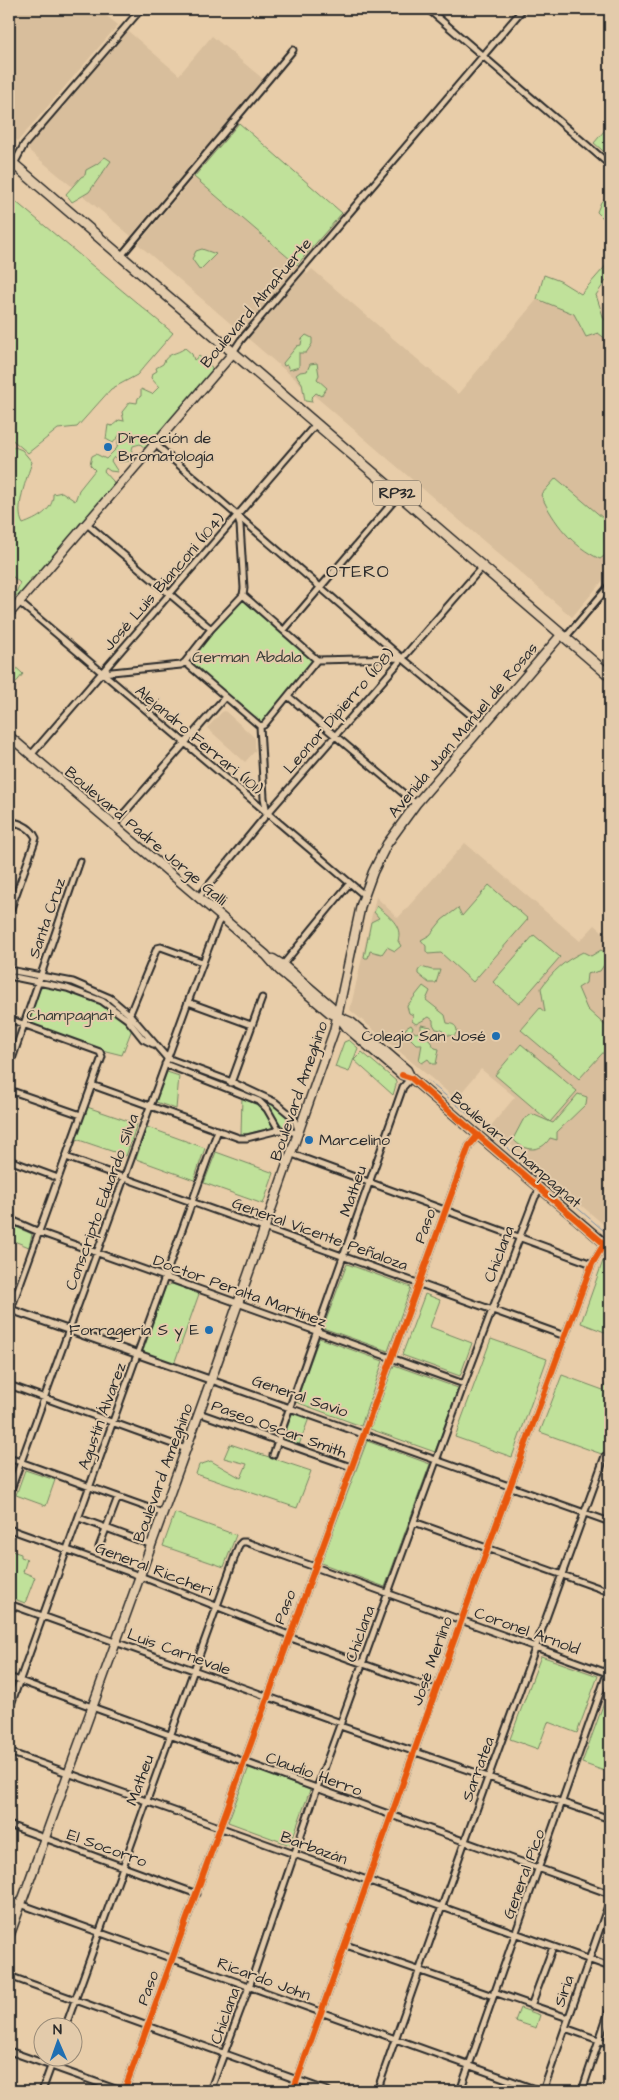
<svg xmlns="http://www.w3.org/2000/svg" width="619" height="2100" font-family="'Architects Daughter',sans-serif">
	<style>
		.built { fill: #d8be9c }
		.green { fill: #c0e19a; stroke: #768662 }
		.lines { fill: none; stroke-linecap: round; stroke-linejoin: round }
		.stream { stroke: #7a91a7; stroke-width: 1 }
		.minor-casing { stroke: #2b2b2b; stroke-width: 9 }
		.tertiary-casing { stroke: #2b2b2b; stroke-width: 10 }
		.secondary-casing { stroke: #2b2b2b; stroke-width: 11 }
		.primary-casing { stroke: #2b2b2b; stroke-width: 12 }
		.minor { stroke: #e3cbab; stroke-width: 5 }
		.tertiary { stroke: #e3cbab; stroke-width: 6 }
		.secondary { stroke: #e3cbab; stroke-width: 8 }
		.primary { stroke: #e3cbab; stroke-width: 9 }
		.cycleway-casing { stroke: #e3cbab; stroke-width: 9 }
		.cycleway { stroke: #e8590c; stroke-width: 6 }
		.poi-dot { fill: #1f6fb2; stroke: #e3cbab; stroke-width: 2 }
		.labels { text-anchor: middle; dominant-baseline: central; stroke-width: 4; stroke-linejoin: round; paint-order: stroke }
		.shield { fill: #e3cbab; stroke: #625b51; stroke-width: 1 }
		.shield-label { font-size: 15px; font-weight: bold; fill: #2b2b2b }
		.street-label { font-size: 16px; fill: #2b2b2b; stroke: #e3cbab }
		.poi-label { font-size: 16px; fill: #2b2b2b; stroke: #e3cbab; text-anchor: start }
		.park-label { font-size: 16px; fill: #3a3d36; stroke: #e3cbab }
		.neighbourhood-label { font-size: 18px; letter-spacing: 1px; fill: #2b2b2b; stroke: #e3cbab }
	</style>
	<rect width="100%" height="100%" fill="#e8cda9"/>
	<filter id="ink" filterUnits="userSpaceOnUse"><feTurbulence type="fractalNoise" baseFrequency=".02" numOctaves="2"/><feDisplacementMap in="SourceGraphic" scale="10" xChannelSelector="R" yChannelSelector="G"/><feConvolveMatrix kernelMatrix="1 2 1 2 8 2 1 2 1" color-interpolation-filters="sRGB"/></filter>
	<g filter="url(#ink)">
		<!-- built -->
		<path class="built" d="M9,9H98L118,25L18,141L9,134Z
			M128,31L179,75L212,36L263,79L131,236L26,148Z
			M194,177L307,274L312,269L458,394L549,285L610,335V572L572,617L138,244Z
			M225,711L255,738V751L245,762L207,728L222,712Z
			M465,843L580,941L595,925L610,938V1230L490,1127L515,1097L481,1069L456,1099L350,1010L376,897L398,918Z"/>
		<!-- green -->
		<path class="green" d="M239,123L342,213L297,265L194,177Z
			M610,124V157L594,143Z
			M105,157L111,161L89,192L72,202L66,194L81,177L85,175L86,170L97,164Z
			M610,193V221L603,218L597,212L601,202Z
			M9,196L173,333L137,375L111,389L77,427L58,429L28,453L9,437Z
			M202,249L216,254L200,270L192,259L196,251Z
			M610,261V275L596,295L604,319L610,324V342L598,333L586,337L574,314L537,299L544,275L560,281L581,294Z
			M306,335L312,338V344L306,353H299V367L289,370L287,365L284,366L283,363L297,346L301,345L302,339Z
			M185,348L192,354L194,360L199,356L211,366L213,371L211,374L154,440L147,439L148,447L145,448L140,444L133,446L129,461L119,462L114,457L111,461L118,472L110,471L106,468L104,471L113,481L115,487C109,494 85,521 80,523L64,545L61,546L36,577L31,578L30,585L21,598L15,595L20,583L12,576H9V495L13,471L9,463L12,446L22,450L32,462C27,478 14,509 23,524C37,519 54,510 53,494L62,492L75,501L79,490L95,470L90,465L92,456L96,454L106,459L117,448L118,441L125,432H122L113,443L106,439L108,425L112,426L119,420L124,421L122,412L130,402L137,403L138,398L141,396V389L152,394L159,387L151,378L152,374L157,371L156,368L163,364C167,352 176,355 185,348Z
			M317,363L319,375L317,379L327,388L321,396L316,393L311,398L312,402L305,401L302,383L296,375L300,372L307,371L310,364Z
			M556,478L610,524V552L600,559C572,546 554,523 541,495Z
			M244,600L312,659V662L262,723L257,721L191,663V658L241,601Z
			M9,661L23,674L9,691Z
			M489,885L528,919L473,982L441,953L428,954L426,951V946L421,940L430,935L442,920L458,908L462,916Z
			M377,906C388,916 403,925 398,941L401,946L395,951L387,947L382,954L370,951L368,958H365L364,957L371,922L379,918L374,912Z
			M534,935L560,957L519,1004L493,982Z
			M601,950L610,956L600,971L587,974L586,983L578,988L587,1009L608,1028L610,1045L579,1079L521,1030L540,1008L545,1012L541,988C553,971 564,961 583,952L591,956Z
			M421,967L432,970H440L436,983H429L418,974V971Z
			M44,986C77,991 110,1002 132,1029L122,1055L102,1050L31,1025L29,1020L40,989Z
			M423,986L430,991L426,1000L445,1015L447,1023C453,1024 457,1025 457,1032L454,1036L443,1034L442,1030L436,1029L433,1024V1020L429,1017L416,1024L412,1021L413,1015L409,1013L407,1006Z
			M411,1025L413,1028L411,1030L416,1033L421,1031V1025L431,1027L429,1040L435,1048L439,1049L436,1064H432L428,1059L422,1063L419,1061L422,1044H416L405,1033L406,1028Z
			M349,1040L358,1048L349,1072L335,1067L344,1042Z
			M521,1044L577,1091L550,1122L495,1075Z
			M362,1052L396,1081V1085L393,1095L354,1060Z
			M167,1072L179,1076L176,1109L156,1102Z
			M238,1088C258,1095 279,1106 293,1123L292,1128L288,1129C274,1123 270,1107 258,1098C252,1094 240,1092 238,1088Z
			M578,1094L587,1097L586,1104L557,1132V1140L550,1138C541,1153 524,1152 513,1139L523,1120L532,1114L553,1123Z
			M242,1096C255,1101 274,1112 272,1128L241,1135Z
			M87,1107L137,1124L126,1156L76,1139Z
			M147,1127L205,1148L194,1180L136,1159Z
			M216,1152L274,1173L263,1204L204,1183Z
			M9,1224L32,1234L29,1247L9,1239Z
			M603,1261L610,1267V1334L581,1323Z
			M347,1264L411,1287L388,1351L323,1328Z
			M172,1284L199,1294L174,1364L146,1354L143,1351L166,1286Z
			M425,1294L440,1300L430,1327L472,1343L460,1376L402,1355Z
			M319,1338L383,1361L361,1426L296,1402Z
			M491,1339L547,1359L512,1457L455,1437Z
			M394,1365L458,1388L435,1452L370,1429Z
			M610,1370V1457L540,1432L562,1375L603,1390Z
			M292,1414H296L309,1418L299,1445L286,1441L284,1437Z
			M367,1441L430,1464L385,1587L321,1563Z
			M230,1444L311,1471L297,1508L196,1474L199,1465L211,1461L241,1478L247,1464L224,1458Z
			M25,1470L55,1480L46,1506L16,1495Z
			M175,1513L236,1535L224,1567L163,1546Z
			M9,1550L21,1554V1557L27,1559L23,1572L35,1577L25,1603L9,1597Z
			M541,1656L598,1676L577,1733L548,1722L538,1749L510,1739Z
			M610,1686V1773L582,1763Z
			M249,1767L310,1790L290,1845L228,1822Z
			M520,2008L540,2015L536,2028L515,2021Z"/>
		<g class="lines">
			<!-- stream -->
			<path class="stream" d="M428,1081L491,1133
				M495,1137L610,1236"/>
			<!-- minor casing -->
			<g class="minor-casing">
				<path id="minor" d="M428,9L610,165
					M14,164L24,145L141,9
					M121,256L293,50
					M233,352L241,340L523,9
					M155,444L402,658L483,725
					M237,516L240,525L244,588L243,595
					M87,524L211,629
					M243,595L317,660
					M19,602L364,895
					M284,630L399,495
					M565,638L610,585
					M317,660L401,658
					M185,662L260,726
					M185,662L211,629L243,595
					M102,673L181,665L185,662
					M288,696L416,804
					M260,726L264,725L317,660
					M260,726L264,798L267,813
					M31,755L316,424
					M9,821C20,823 31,827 36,838L9,914
					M113,826L225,697
					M198,898L267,814L482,567
					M281,967L349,884
					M9,970L73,982L110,998L130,1015L167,1058L232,1082L275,1102L294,1118L299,1133L279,1130L247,1138H239L92,1085
					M9,976L67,988L102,1001L127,1019L143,1039L153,1044
					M188,1002L251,1025
					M129,1016L157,948L161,947L202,962
					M9,1019L100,1052L102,1057L11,1309
					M165,1064L259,1101L267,1109L279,1130
					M9,1068L80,861
					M231,1083L262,998
					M9,1090L81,1115
					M292,1154L592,1264
					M66,1157L565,1336
					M9,1160L58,1178
					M9,1219L39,1232L464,1384
					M211,1380L610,1522
					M9,1385L186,1449
					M199,1413L351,1467
					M273,1455L403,1087L411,1078
					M9,1458L163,1513
					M9,1495L188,1002L218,923L222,918
					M79,1518L152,1545
					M414,1522L610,1592
					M9,1529L140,1576L289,1635
					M99,1547L118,1497
					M9,1604L341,1723
					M288,1637L436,1690
					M9,1677L610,1894
					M9,1710L218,1130
					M340,1726L610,1819
					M9,1752L610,1967
					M9,1825L197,1894
					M9,1900L540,2091
					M346,1945L493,1996
					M9,1976L328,2091
					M494,1992L568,2018
					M531,2006L553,1947
					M65,2028L239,1545L242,1542H246L607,1673
					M565,2028L610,2044
					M9,2051L121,2091
					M42,2091L54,2058
					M124,2091L469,1146L478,1135
					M210,2091L249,1987L317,1788L464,1384L535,1197L541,1188
					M293,2091L436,1690L565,1336L592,1264L604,1244
					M377,2091L465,1841L605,1456
					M460,2091L610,1665
					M543,2091L610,1900
					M582,2091L610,2008"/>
			</g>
			<!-- tertiary casing -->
			<g class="tertiary-casing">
				<path id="tertiary" d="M9,1309L211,1380"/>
			</g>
			<!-- secondary casing -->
			<g class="secondary-casing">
				<path id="secondary" d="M9,614L233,353
					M9,736L266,955L279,970L330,1013L351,1022L407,1070L411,1078
					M273,959L283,965L331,1006L347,1028L402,1075L411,1078L610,1248
					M9,1937L211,1380L334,1031L361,905L373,872L387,844L416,804L561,635"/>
			</g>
			<!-- primary casing -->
			<g class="primary-casing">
				<path id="primary" d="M9,160L610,676"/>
			</g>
			<!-- minor -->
			<use href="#minor" class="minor"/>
			<!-- tertiary -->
			<use href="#tertiary" class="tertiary"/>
			<!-- secondary -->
			<use href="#secondary" class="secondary"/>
			<!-- primary -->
			<use href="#primary" class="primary"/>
			<!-- cycleway casing -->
			<g class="cycleway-casing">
				<path id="cycleway" d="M402,1075L411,1078L609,1248
					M124,2091L469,1146L478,1135
					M293,2091L436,1690L565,1336L592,1264L604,1244"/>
			</g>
			<!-- cycleway -->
			<use href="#cycleway" class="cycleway"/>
		</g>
	</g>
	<!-- markers -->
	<g class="poi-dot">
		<circle cx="108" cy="447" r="5"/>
		<circle cx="496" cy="1036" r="5"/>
		<circle cx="309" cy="1140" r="5"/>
		<circle cx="209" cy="1330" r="5"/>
	</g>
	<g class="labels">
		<!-- shield labels -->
		<rect class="shield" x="373" y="480.5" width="48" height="25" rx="4"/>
		<g class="shield-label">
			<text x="397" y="493">RP32</text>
		</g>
		<!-- street labels -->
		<g class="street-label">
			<text transform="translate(256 303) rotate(-50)">Boulevard Almafuerte</text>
			<text transform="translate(164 582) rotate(-49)">José Luis Bianconi (104)</text>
			<text transform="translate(339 711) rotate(-49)">Leonor Dipierro (108)</text>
			<text transform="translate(463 730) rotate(-50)">Avenida Juan Manuel de Rosas</text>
			<text transform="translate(199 740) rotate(40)">Alejandro Ferrari (101)</text>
			<text transform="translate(146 836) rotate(40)">Boulevard Padre Jorge Galli</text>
			<text transform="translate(47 918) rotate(-71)">Santa Cruz</text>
			<text transform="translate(299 1091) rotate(-71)">Boulevard Ameghino</text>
			<text transform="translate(516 1150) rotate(41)">Boulevard Champagnat</text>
			<text transform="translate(353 1191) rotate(-71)">Matheu</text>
			<text transform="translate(102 1202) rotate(-70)">Conscripto Eduardo Silva</text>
			<text transform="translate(425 1226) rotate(-70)">Paso</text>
			<text transform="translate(320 1234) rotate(20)">General Vicente Peñaloza</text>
			<text transform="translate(499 1254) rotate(-69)">Chiclana</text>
			<text transform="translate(240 1291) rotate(20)">Doctor Peralta Martínez</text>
			<text transform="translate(300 1396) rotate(19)">General Savio</text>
			<text transform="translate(102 1416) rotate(-70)">Agustín Álvarez</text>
			<text transform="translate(279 1429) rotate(20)">Paseo Oscar Smith</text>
			<text transform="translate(163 1473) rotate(-70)">Boulevard Ameghino</text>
			<text transform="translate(154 1569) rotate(21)">General Riccheri</text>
			<text transform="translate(285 1607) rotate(-69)">Paso</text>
			<text transform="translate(527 1631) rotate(20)">Coronel Arnold</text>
			<text transform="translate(360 1634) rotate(-70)">Chiclana</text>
			<text transform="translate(179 1652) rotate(20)">Luis Carnevale</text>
			<text transform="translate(432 1661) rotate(-70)">José Merlino</text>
			<text transform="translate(478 1769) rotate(-70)">Sarratea</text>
			<text transform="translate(314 1774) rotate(20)">Claudio Herro</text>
			<text transform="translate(140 1780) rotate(-70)">Matheu</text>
			<text transform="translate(107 1848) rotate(20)">El Socorro</text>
			<text transform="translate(314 1848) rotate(20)">Barbazán</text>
			<text transform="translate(524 1874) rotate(-70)">General Pico</text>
			<text transform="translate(264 1979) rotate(20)">Ricardo John</text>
			<text transform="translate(148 1988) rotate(-70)">Paso</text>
			<text transform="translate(564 1991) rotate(-71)">Siria</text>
			<text transform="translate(225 2016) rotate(-70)">Chiclana</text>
		</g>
		<!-- poi labels -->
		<g class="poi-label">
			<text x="118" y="438">Dirección de<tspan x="118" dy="18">Bromatología</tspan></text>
			<text x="486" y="1036" text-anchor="end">Colegio San José</text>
			<text x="319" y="1140">Marcelino</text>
			<text x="199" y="1330" text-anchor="end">Forragería S y E</text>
		</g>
		<!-- park labels -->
		<g class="park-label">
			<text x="247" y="657">German Abdala</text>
			<text x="70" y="1015">Champagnat</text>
		</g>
		<!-- neighbourhood labels -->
		<g class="neighbourhood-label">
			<text x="358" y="571">OTERO</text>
		</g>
	</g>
	<!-- margin -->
	<rect width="619" height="2100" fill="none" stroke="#e3cbab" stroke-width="30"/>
	<rect x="15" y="15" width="589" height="2070" fill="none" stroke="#2b2b2b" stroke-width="2" filter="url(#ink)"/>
	<!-- north arrow -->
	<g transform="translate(58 2042) rotate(358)"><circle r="24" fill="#e3cbab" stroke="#998b78"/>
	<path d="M0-4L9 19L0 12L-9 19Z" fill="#1f6fb2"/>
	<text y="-8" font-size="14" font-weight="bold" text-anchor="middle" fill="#2b2b2b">N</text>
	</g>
</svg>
